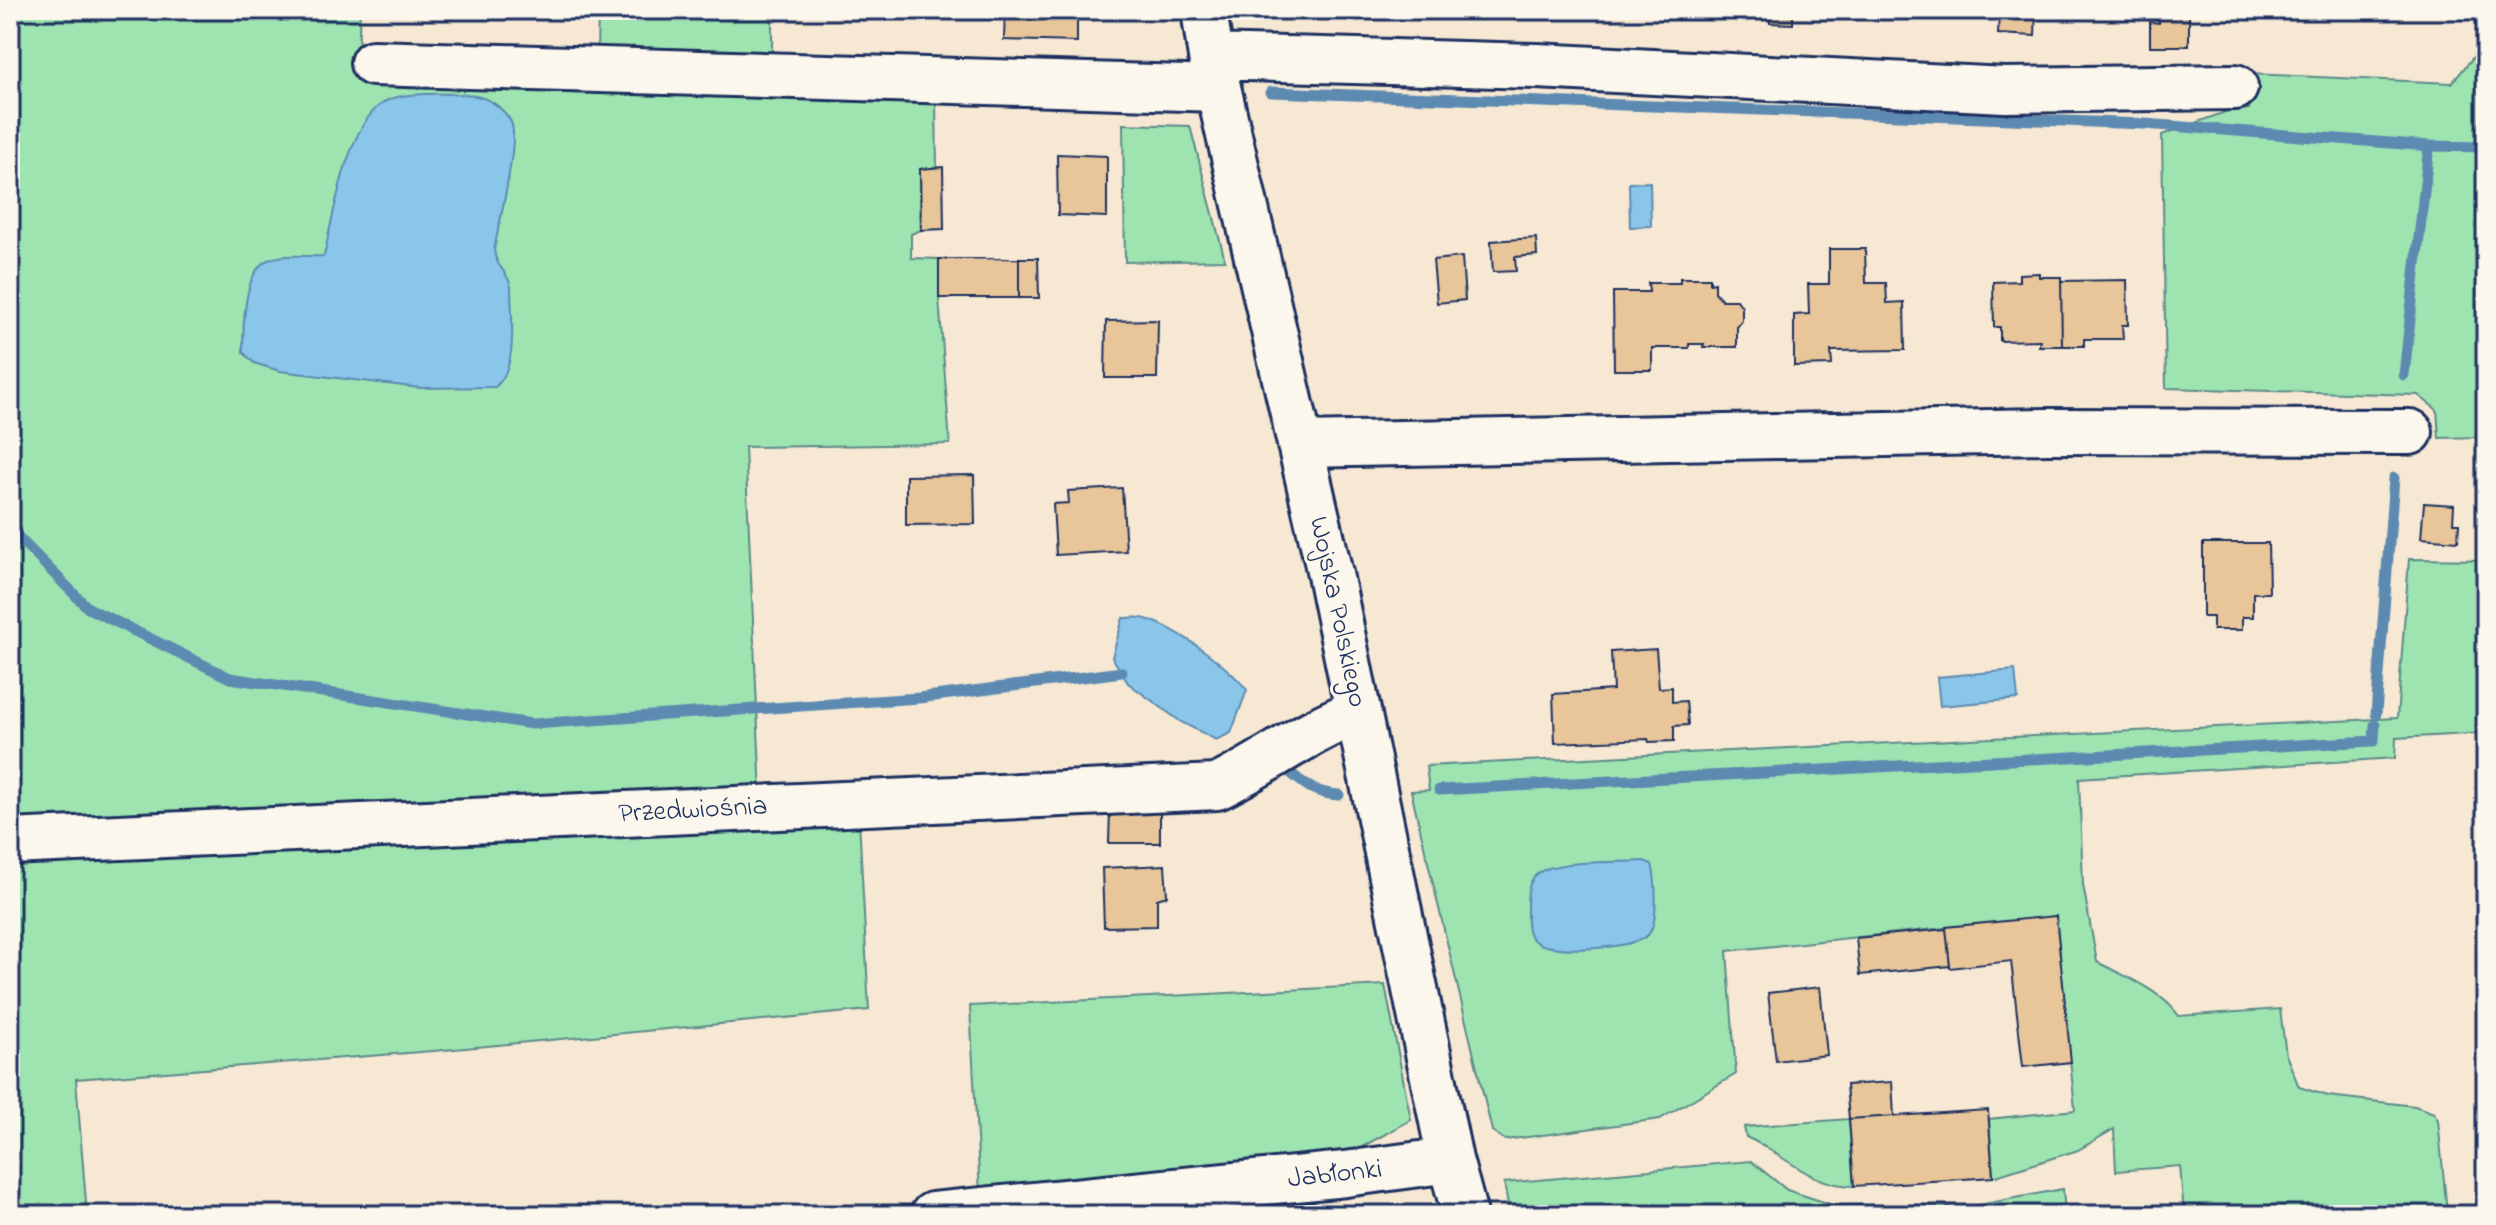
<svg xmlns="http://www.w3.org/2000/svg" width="2496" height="1225" font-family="'Indie Flower',sans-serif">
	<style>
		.green { fill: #9ee4b1; stroke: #5c8a88; stroke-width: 2 }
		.water { fill: #89c6e9; stroke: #5d8ab1; stroke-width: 2 }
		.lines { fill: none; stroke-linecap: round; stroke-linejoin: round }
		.stream { stroke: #5d8ab1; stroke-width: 11 }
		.building { fill: #e9c69a; stroke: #1b2f5e; stroke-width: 2 }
		.minor-casing { stroke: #1b2f5e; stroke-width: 50 }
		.minor { stroke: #fbf7ec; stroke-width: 44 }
		.labels { text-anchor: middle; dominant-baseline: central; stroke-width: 6; stroke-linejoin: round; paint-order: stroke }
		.street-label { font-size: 28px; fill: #1b2f5e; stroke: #fbf7ec }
	</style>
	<rect width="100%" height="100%" fill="#f6e8d3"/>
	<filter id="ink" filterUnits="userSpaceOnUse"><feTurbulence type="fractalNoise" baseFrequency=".0125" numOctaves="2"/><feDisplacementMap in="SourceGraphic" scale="16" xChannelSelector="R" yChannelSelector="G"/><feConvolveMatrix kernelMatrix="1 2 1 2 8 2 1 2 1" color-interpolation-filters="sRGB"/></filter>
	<g filter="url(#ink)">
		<!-- green -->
		<path class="green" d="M10,10H360L357,73L936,100L937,168L920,169L921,230L911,234V258L939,259V298L950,444L745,447L761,794L10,828Z
			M598,10H772V52L763,56L597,54Z
			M2477,10H2486V437L2439,438L2437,410L2418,395L2166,388L2162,135L2228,111L2249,109L2250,74L2452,83L2475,55Z
			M1123,124L1190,126L1225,260L1125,262Z
			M2409,559L2486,560V733L2396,738L2395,758L2079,778L2083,885L2097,962C2124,976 2161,990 2179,1016L2280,1009L2286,1055L2299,1087L2328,1096L2415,1106L2434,1113L2438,1120L2447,1212L2423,1215H2184L2180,1166L2116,1171L2114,1129L2078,1150L1993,1177L1989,1119L2075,1110L2056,916L1727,951L1736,1074L1660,1119L1505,1140L1492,1131L1411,791L1429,790L1426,766L2397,718Z
			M859,819L869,1010L433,1051L76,1079L87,1215H10V856Z
			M1385,985L1411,1120L1351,1153L980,1194L970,1006Z
			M1849,1119L1854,1186C1808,1185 1785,1154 1746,1137L1744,1127Z
			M1751,1161L1787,1190L1836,1206L1915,1205L1963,1208L2063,1189L2065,1215H1510L1504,1183Z"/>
		<!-- water -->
		<path class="water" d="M424,94C446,94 472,91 492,102C499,106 510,117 512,125C518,145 499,226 494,249C496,269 507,269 511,287C511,316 519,368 495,387L420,388L280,371L254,363L243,352C243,329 243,271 268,260C285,253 306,257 324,256C333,217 347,125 383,103C395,95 410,95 424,94Z
			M1650,182L1651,226L1630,227L1629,183Z
			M1123,618C1129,618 1136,617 1142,618C1173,624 1228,666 1247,690L1231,733L1216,740L1181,722L1128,683L1112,657Z
			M2015,670L2018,699L1940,706L1937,677Z
			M1644,861L1652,864C1656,879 1659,923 1648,935C1635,949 1552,954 1536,942C1525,935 1527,920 1527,909C1527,898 1527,882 1537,874C1555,859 1619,863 1644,861Z"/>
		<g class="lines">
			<!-- stream -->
			<path class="stream" d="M1271,92L2145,124L2429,146L2486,147
				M2404,375L2429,146
				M10,529L88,608L230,678L532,724L919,698L1122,672
				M2376,714L2394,478
				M1285,768C1303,784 1315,794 1339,795
				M1439,790L2374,741L2375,725"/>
		</g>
		<!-- building -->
		<path class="building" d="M1005,10H1069V19H1077V42L1004,40Z
			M1770,10H1793V24L1770,23Z
			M1999,10H2036L2035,36L1998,34Z
			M2110,10H2189V46H2150V22L2159,23V16L2110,15Z
			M1057,154L1107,156V217L1058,215Z
			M943,167L944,229L921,230L920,169Z
			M1536,238L1537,255L1515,257L1516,271L1493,272L1491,241Z
			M1829,249H1865L1866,283H1886L1887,303L1904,302L1905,350L1831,351L1832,365L1794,366V315L1809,314L1808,284H1829Z
			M1462,257L1465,300L1437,303L1433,260Z
			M1019,258V298H939V259Z
			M1019,258H1038L1039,298H1019Z
			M2039,273V277H2061L2062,346H2039L2040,340L2000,341V327H1994L1993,282L2019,281V274Z
			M1680,278H1710V283L1715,282V292L1722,300H1737L1742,307V321L1737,327V347H1703L1704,344H1689V348H1652V370H1614L1613,292H1649L1648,283H1680Z
			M2127,280L2128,325H2122L2123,339H2084V346H2062L2061,281Z
			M1158,320L1157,378H1105L1106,321Z
			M974,475L975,524L906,525V476Z
			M1122,488L1126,551L1056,555L1053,504L1069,503L1068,491Z
			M2424,503L2454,505L2453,523H2459L2458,541L2421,538Z
			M2203,543H2268L2269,593H2253V617H2242V630H2213V617H2203Z
			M1656,649L1659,688L1672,687V702L1686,701L1688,725L1674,726V741L1649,742L1648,739L1555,743L1553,694L1613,690L1611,652Z
			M1110,809H1160V843H1109Z
			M1165,865L1167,896L1157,899V926L1104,927L1102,868Z
			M2056,916L2071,1062L2023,1067L2011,961L1950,968L1946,927Z
			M1946,929L1950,966L1860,975L1856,938Z
			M1820,987L1827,1055L1776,1061L1768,993Z
			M1892,1082L1894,1116L1849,1119L1846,1085Z
			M1988,1110L1993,1177L1854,1186L1849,1119Z"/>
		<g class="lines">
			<!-- minor casing -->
			<g class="minor-casing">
				<path id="minor" d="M1204,10L1211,57L1330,574L1450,1160L1465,1215
					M1211,57L1537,66L2005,90L2235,87
					M373,63L1218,89
					M1300,445L2047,431L2410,432
					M10,842L1217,787C1265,764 1307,730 1358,712
					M933,1215L1345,1174L1450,1160"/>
			</g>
			<!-- minor -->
			<use href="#minor" class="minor"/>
		</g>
	</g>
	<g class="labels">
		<!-- street labels -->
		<g class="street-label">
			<text transform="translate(1337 612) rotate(78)">Wojska Polskiego</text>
			<text transform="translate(693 811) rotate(-3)">Przedwiośnia</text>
			<text transform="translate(1335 1175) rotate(-6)">Jabłonki</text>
		</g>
	</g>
	<!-- margin -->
	<rect width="2496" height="1225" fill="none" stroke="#fbf7ec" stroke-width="40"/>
	<rect x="20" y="20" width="2456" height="1185" fill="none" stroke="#1b2f5e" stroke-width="3" filter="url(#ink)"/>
</svg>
